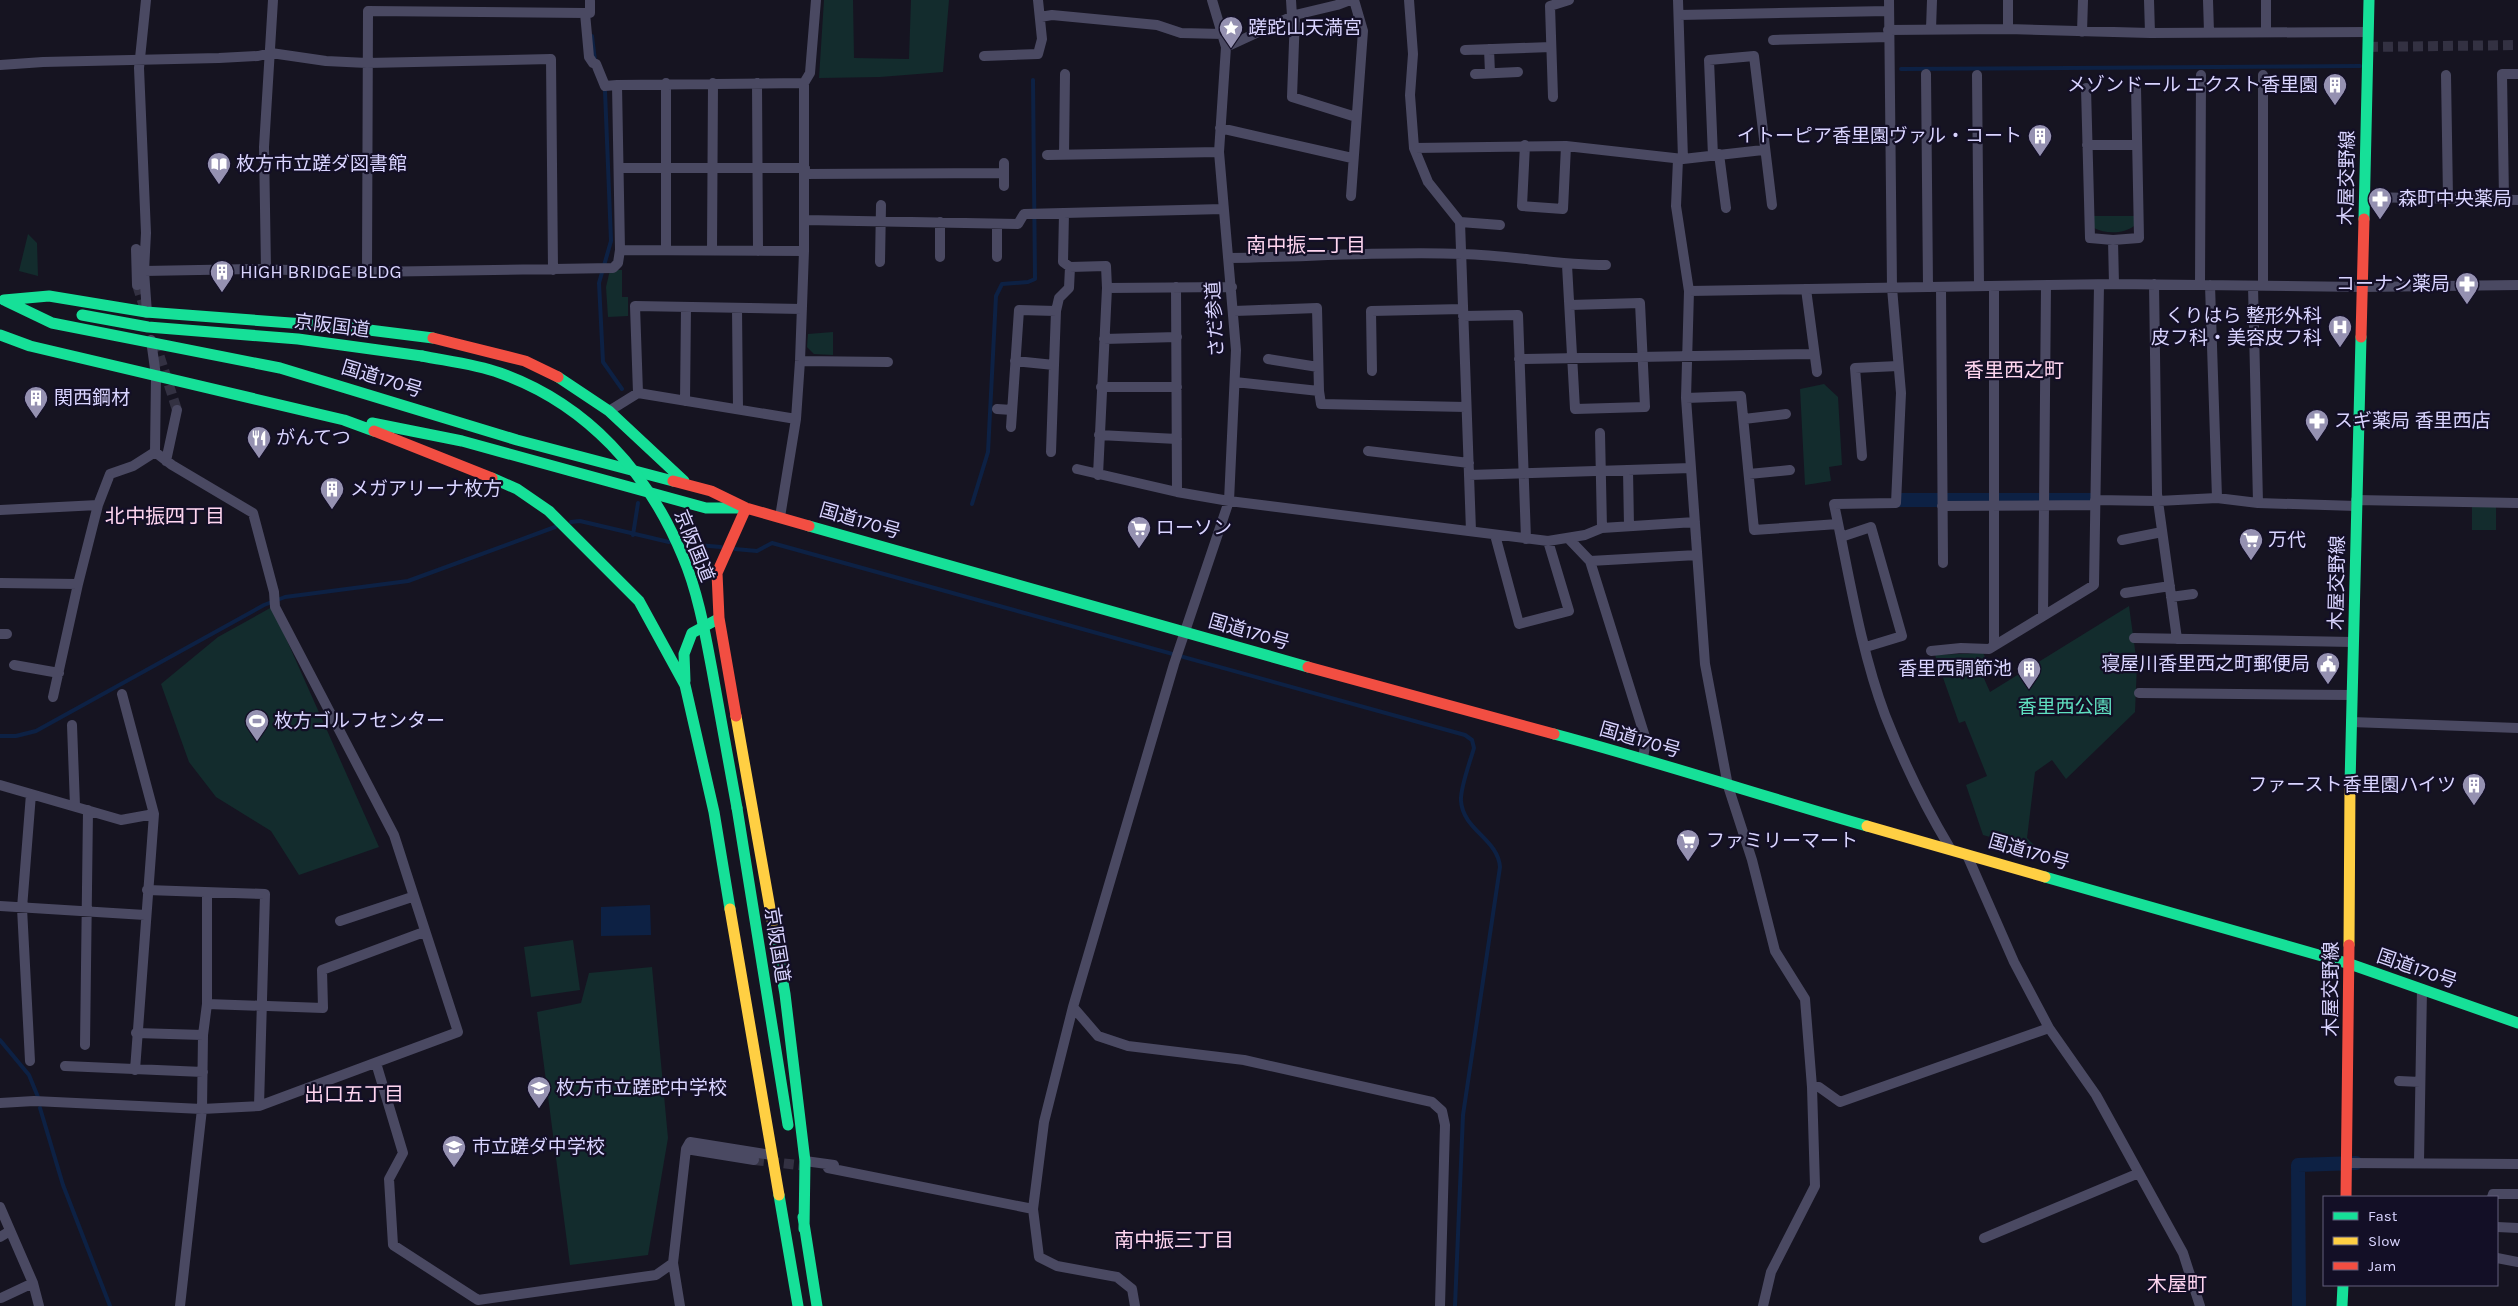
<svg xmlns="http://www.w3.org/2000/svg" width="2518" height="1306" font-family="Karla,'Noto Sans JP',sans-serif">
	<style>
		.green { fill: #132c2d }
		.water { fill: #0d2144 }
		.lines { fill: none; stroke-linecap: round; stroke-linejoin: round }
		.stream { stroke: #0d2144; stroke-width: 4 }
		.canal { stroke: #0d2144; stroke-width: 14 }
		.street-tunnel { stroke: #333142; stroke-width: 10; stroke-dasharray: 10 5; stroke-linecap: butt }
		.street { stroke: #4a4962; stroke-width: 10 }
		.fast { stroke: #16e098; stroke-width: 11 }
		.slow { stroke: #ffcf43; stroke-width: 11 }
		.jam { stroke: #f24e42; stroke-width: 11 }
		.fast-bridge { stroke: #16e098; stroke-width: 11 }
		.labels { text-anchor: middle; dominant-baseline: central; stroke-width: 4.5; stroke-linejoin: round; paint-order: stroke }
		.poi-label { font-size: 19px; fill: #d9d4ff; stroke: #130f26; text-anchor: start }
		.street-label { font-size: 19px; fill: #d9d4ff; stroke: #130f26 }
		.park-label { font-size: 19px; fill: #5fe0c0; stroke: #130f26 }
		.neighbourhood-label { font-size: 20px; fill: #ffd6f0; stroke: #130f26 }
	</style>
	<rect width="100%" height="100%" fill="#161421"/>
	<!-- green -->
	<path class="green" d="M824,0H853L854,58L909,59L911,0H949L943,72L880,77L819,78Z
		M2094,216H2134V226C2124,234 2105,234 2094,228Z
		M28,234L37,243L38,276L19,271Z
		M610,270H622V297H628V316L608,317L606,287Z
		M833,332V355L814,354L807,347L808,334Z
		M1824,384L1838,397L1842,465L1829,467L1831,481L1805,485L1800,389Z
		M2472,507H2496V530H2472Z
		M2129,606L2137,664L2135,712L2066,779L2052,760L2035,772L2027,838L2040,851L1983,835L1966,785L1987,776L1965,721L1959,723L1935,655L1983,653L1991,668L1982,674L1990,692Z
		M272,607L379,847L299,875L271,831L216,797L189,762L161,684L218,637Z
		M573,940L580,990L531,997L524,947Z
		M652,967L668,1138L648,1255L570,1265L537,1012L581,1003L589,973Z"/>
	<!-- water -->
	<path class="water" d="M650,905L651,935L601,936V907Z"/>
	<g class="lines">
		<!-- stream -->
		<path class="stream" d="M592,36L595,61
			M1901,69L2360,66
			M605,91L611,241L599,283L603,362L622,389
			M972,504L988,452L996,296L1002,284L1028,282L1035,279L1033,80
			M571,522L580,521L669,542
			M633,535L638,503
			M686,544L721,547
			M735,549L757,551L772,543L1465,735L1472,740L1474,748C1470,762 1460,788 1461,801C1463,830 1498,839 1500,867L1463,1115L1455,1306
			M0,736H16L36,731L264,605L285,597L408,581L555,527
			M0,1040L29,1075L38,1097
			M40,1108L63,1185L110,1306"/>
		<!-- canal -->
		<path class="canal" d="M1899,500H2095
			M2299,1306L2298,1165L2356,1163"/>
		<!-- street-tunnel -->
		<path class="street-tunnel" d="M2368,47L2518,45
			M137,285L145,310
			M155,342L177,410
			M754,1160L807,1166"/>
		<!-- street -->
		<path class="street" d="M146,0L139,68L146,233L144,271L147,313
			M1291,0L1292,16
			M1409,0L1413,54L1410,95L1414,148L1428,182L1460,222L1471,531
			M1678,0L1683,159
			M1889,0L1892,288L1901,393L1896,503L1834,504C1849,574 1860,648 1885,715C1903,761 1924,805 1950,848
			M2149,0L2150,33
			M2208,0L2209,32
			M2266,0V31
			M585,13H590V1
			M1295,15L1292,97L1356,117
			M1679,15L1889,11
			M1040,17L1052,15L1157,25L1181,33L1223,34
			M1931,29L1932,0
			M2008,29V0
			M1888,30L2008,29L2150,33L2368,32
			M2082,32L2083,0
			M1773,40L1889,37
			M1226,47L1295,15L1337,5L1350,0
			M1489,49L1490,73
			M1465,50L1551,47
			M984,56L1038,54L1042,39L1038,0
			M0,65L43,62L219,58L258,56L271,53L326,61L367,63L551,59L553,270
			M1475,74L1518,72
			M1926,74L1928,287
			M1977,75L1979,286
			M2446,75L2448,198
			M666,83V249
			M757,83L758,251
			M2086,88L2090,238L2113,240L2139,238L2136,87
			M1553,97L1550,6L1569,0
			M1220,128L1352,158
			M1525,145L1522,206L1563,209L1566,146
			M2087,145H2137
			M1414,148L1566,146L1683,159L1763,150
			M1719,154L1726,208
			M1047,155L1219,152
			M1064,155L1065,74
			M1713,156L1709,60L1754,56L1772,205
			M1678,159L1676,206L1689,291L1686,398L1705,664L1728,786L1752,860L1775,951L1805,999L1812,1087L1815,1186L1771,1272L1763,1306
			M619,168H805
			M804,174L1004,173
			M1004,186V163
			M1351,196L1363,31L1354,0
			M2364,197L2518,200
			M2504,199L2502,74H2518
			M1064,213L1063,262L1070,267
			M805,220L1018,224L1024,214L1223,209
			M940,222V257
			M1460,222L1500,225
			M997,224V257
			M2113,240L2114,284
			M136,249L137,285
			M620,250L804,251
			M712,250L713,83
			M1229,258C1306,257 1385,251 1462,254C1510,255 1557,265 1606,265
			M880,262L881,205
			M1567,265L1575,409L1645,407L1640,303L1570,305
			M266,269L264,147L273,0
			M144,271L253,269L367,272L613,268L618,263L620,250L617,85L804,83
			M367,272L368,11L585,13L589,57L593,63L596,64L605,86L617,85
			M2154,284L2157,494L2177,639
			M2200,284L2201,75
			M2210,285L2217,498
			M2253,286L2258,503
			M2263,286V75
			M1176,287L1177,492
			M1941,287L1943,563
			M1107,288L1232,287
			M1806,289L1817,372
			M1689,291L2114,284L2362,287L2518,285
			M737,308L738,409
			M1234,311L1317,308L1319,391
			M1463,316L1518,315L1526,539
			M1104,339L1177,337
			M1268,359L1318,367
			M1519,359L1814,354
			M800,361L888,362
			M1015,361L1054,365L1056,311
			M1372,371L1371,311L1463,309
			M1235,382L1319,391L1321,404L1466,407
			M1101,387H1177
			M638,393L635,306L802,309
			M1686,398L1741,396L1754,530L1838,524
			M685,401L686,307
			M997,409L1012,410
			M609,411L638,393L796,419
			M1744,419L1786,414
			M1011,427L1019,310L1056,311L1059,298L1069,288L1070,267L1106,266L1107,288L1098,475
			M1600,433L1602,528
			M1099,435L1177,439
			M1368,451L1469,463
			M1051,452L1054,365
			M1862,456L1855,368L1898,366
			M166,461L177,410
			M1077,469L1177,492L1229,501L1548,541L1585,535L1602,528L1695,522
			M1628,470L1629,526
			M1749,474L1790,470
			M1469,475L1691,468
			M2095,500L2158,501L2217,498L2258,503L2356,506
			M2356,500L2518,503
			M1942,506L2095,505
			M0,510L98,505L110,474L133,466L155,452
			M780,517L796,419L800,361L804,251V83L810,73L816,0
			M1495,535L1519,624L1569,611L1548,541
			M1841,537L1871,527L1902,636L1866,647
			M1568,538L1590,561L1646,740L1643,758
			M2122,540L2162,532
			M1590,561L1697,555
			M0,583L78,584L98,505
			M2125,593L2170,586
			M2171,597L2193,594
			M2043,616L2046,286
			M0,634H7
			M2134,638L2353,642
			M1994,646V286
			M1931,651L1961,648L1989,649L2094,585L2099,285
			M14,665L59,673
			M2139,693L2352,695
			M122,694L154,814L135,1070
			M53,697L78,584
			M2351,722L2518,728
			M72,725L75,806
			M0,785L121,820L154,814
			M1967,855L2014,962L2049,1028L2096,1095L2183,1253L2200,1306
			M147,890L265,894L259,1106
			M0,906L145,915
			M340,921L412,897
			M207,1004L323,1008L322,970L424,932
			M1073,1007L1098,1036L1128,1046L1244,1060L1432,1102L1442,1111L1445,1125L1440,1306
			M136,1033L203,1035
			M85,1045L88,810
			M30,1061L22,908L31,794
			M376,1063L403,1153L389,1179L393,1245L478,1300L656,1275L673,1263L686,1149L754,1160
			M65,1066L203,1072
			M2399,1081L2420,1082
			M1812,1087H1819L1840,1102L2049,1028
			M0,1103L34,1101L202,1109L259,1106L458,1032L394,835L275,607L274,592L253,513L172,465L155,452L156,376L151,340
			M686,1149L690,1142L771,1155
			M805,1161L834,1165
			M2419,1162L2422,989
			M2348,1163L2518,1164
			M828,1168L1033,1209
			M2492,1197L2493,1194H2518
			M0,1207L33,1283L39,1306
			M2497,1227L2518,1228
			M0,1237L10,1231
			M1984,1238L2139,1173
			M2497,1258L2518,1262
			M673,1263L680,1306
			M1,1298L33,1283
			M180,1306L202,1109L203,1035L207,1004V893
			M1135,1306L1132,1289L1117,1277L1057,1266L1039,1257L1033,1209L1044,1122L1073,1007L1174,664L1229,501L1236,350L1219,152L1226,47L1212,0"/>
		<!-- fast -->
		<path class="fast" d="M2364,219L2369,0
			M4,300L52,323L280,368L517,440L673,481
			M4,300L49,296L146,312L345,327L433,338
			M82,315L148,327L298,339L422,356
			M0,335L30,346L344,420L374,431
			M558,377L609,411L684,481
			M372,423L462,441L706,508H742
			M492,478L517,489L549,511L639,601L685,685L714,812L730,909
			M809,526L1308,667
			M685,681L684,654L692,633L718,619
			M1554,734C1659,762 1762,796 1867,826
			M2350,784L2361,337
			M737,808L788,1125
			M2045,877L2350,964L2518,1023
			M774,931L785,994L805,1161L804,1229
			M779,1195L798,1306
			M803,1217L817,1306
			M2342,1306L2343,1285"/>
		<!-- slow -->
		<path class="slow" d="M736,716L774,931
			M1867,826L2045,877
			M730,909L779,1195
			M2349,945L2350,784"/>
		<!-- jam -->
		<path class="jam" d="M2361,337L2364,219
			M433,338L525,361L558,377
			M374,431L492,478
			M673,481L711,491L746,508L809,526
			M1308,667L1554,734
			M736,716L719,618L717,573L746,508
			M2346,1197L2349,945"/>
		<!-- fast-bridge -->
		<path class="fast-bridge" d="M422,356C447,361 475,364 500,373C587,404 648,472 683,557C698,592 705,633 712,670C720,716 729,762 737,808"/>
	</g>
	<!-- icons -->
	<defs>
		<g id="sight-pin" transform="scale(1.25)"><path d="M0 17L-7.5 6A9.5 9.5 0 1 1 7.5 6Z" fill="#9591b1" stroke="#130f26"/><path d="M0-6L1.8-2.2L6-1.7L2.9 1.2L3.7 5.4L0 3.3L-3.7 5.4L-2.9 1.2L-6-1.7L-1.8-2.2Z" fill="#fff"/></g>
		<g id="building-pin" transform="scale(1.25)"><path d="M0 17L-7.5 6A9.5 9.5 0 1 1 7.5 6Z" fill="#9591b1" stroke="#130f26"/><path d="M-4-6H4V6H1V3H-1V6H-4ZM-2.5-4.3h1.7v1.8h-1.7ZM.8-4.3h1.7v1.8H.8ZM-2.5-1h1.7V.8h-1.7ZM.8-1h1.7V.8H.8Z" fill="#fff"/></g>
		<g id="library-pin" transform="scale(1.25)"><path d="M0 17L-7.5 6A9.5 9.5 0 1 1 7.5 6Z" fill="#9591b1" stroke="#130f26"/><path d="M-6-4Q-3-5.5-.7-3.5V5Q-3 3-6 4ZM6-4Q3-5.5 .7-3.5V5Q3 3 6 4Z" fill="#fff"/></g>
		<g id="pharmacy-pin" transform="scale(1.25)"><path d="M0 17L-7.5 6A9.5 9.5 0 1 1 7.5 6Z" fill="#9591b1" stroke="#130f26"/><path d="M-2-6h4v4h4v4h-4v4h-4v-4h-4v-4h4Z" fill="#fff"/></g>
		<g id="hospital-pin" transform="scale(1.25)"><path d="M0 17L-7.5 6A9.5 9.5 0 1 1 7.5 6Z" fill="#9591b1" stroke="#130f26"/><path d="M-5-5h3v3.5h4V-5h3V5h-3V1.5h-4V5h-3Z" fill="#fff"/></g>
		<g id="restaurant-pin" transform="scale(1.25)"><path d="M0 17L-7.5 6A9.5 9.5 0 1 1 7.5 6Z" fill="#9591b1" stroke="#130f26"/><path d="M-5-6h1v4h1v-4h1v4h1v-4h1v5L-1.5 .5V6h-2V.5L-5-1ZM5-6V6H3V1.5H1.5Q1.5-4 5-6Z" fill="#fff"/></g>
		<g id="supermarket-pin" transform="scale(1.25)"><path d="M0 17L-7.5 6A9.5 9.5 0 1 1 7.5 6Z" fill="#9591b1" stroke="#130f26"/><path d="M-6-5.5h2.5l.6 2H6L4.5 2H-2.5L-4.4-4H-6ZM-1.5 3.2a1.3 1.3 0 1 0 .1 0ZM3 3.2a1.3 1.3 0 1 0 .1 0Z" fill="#fff"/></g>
		<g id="civic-pin" transform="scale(1.25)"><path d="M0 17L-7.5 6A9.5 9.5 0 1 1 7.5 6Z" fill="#9591b1" stroke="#130f26"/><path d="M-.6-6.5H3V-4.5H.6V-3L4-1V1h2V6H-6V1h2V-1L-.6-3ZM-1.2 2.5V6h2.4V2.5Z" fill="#fff"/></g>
		<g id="stadium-pin" transform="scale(1.25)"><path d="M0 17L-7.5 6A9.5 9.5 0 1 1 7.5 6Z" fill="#9591b1" stroke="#130f26"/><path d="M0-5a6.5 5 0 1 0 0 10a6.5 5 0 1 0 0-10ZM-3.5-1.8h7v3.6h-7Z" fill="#fff"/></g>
		<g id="school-pin" transform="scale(1.25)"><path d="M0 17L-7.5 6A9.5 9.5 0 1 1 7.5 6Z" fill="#9591b1" stroke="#130f26"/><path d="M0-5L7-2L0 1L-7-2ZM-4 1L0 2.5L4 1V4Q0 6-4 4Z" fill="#fff"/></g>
	</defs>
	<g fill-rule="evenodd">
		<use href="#sight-pin" x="1231" y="28"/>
		<use href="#building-pin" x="2335" y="85"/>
		<use href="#building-pin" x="2040" y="136"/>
		<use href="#library-pin" x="219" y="164"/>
		<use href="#pharmacy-pin" x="2380" y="199"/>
		<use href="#building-pin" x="222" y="272"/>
		<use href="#pharmacy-pin" x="2467" y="284"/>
		<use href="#hospital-pin" x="2340" y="327"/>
		<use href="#building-pin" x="36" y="398"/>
		<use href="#pharmacy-pin" x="2317" y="421"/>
		<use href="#restaurant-pin" x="259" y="438"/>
		<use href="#building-pin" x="332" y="489"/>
		<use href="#supermarket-pin" x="1139" y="528"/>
		<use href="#supermarket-pin" x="2251" y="540"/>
		<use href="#civic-pin" x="2328" y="664"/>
		<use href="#building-pin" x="2029" y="669"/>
		<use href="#stadium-pin" x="257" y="721"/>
		<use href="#building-pin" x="2474" y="785"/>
		<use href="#supermarket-pin" x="1688" y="841"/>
		<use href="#school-pin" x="539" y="1088"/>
		<use href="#school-pin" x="454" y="1147"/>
	</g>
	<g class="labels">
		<!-- poi labels -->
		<g class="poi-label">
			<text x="1248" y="28">蹉跎山天満宮</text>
			<text x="2318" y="85" text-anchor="end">メゾンドール エクスト香里園</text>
			<text x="2022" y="136" text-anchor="end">イトーピア香里園ヴァル・コート</text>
			<text x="236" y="164">枚方市立蹉ダ図書館</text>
			<text x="2398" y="199">森町中央薬局</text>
			<text x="240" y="272">HIGH BRIDGE BLDG</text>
			<text x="2450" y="284" text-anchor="end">コーナン薬局</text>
			<text x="2322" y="316" text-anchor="end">くりはら 整形外科<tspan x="2322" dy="22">皮フ科・美容皮フ科</tspan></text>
			<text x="54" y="398">関西鋼材</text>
			<text x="2334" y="421">スギ薬局 香里西店</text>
			<text x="276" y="438">がんてつ</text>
			<text x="350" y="489">メガアリーナ枚方</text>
			<text x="1156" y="528">ローソン</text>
			<text x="2268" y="540">万代</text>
			<text x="2310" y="664" text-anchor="end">寝屋川香里西之町郵便局</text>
			<text x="2012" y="669" text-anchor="end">香里西調節池</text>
			<text x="274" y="721">枚方ゴルフセンター</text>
			<text x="2456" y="785" text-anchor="end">ファースト香里園ハイツ</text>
			<text x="1706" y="841">ファミリーマート</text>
			<text x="556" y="1088">枚方市立蹉跎中学校</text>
			<text x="472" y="1147">市立蹉ダ中学校</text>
		</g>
		<!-- street labels -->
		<g class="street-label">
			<text transform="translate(2347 178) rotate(-89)">木屋交野線</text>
			<text transform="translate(1215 319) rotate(-93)">さだ参道</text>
			<text transform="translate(332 326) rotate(7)">京阪国道</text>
			<text transform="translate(382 379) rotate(17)">国道170号</text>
			<text transform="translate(860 521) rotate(16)">国道170号</text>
			<text transform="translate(694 546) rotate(68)">京阪国道</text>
			<text transform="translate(2337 583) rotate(-89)">木屋交野線</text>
			<text transform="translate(1249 632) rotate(16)">国道170号</text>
			<text transform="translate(1640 740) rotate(16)">国道170号</text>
			<text transform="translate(2029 852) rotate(16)">国道170号</text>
			<text transform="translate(777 945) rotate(81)">京阪国道</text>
			<text transform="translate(2417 969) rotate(19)">国道170号</text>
			<text transform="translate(2331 989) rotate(-90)">木屋交野線</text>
		</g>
		<!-- park labels -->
		<g class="park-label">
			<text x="2065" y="707">香里西公園</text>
		</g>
		<!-- neighbourhood labels -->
		<g class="neighbourhood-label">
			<text x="1306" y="245">南中振二丁目</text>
			<text x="2014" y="370">香里西之町</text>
			<text x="165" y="516">北中振四丁目</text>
			<text x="354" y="1094">出口五丁目</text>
			<text x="1174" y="1240">南中振三丁目</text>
			<text x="2177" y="1284">木屋町</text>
		</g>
	</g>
	<!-- legend -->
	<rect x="2323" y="1196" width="175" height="90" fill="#130f26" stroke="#625e7d"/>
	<rect x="2333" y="1212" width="25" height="8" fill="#16e098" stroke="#625e7d"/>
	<text x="2368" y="1221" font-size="15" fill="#d9d4ff">Fast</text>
	<rect x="2333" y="1237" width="25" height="8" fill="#ffcf43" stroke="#625e7d"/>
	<text x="2368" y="1246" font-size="15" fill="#d9d4ff">Slow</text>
	<rect x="2333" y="1262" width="25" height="8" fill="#f24e42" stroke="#625e7d"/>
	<text x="2368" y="1271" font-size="15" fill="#d9d4ff">Jam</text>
</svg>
